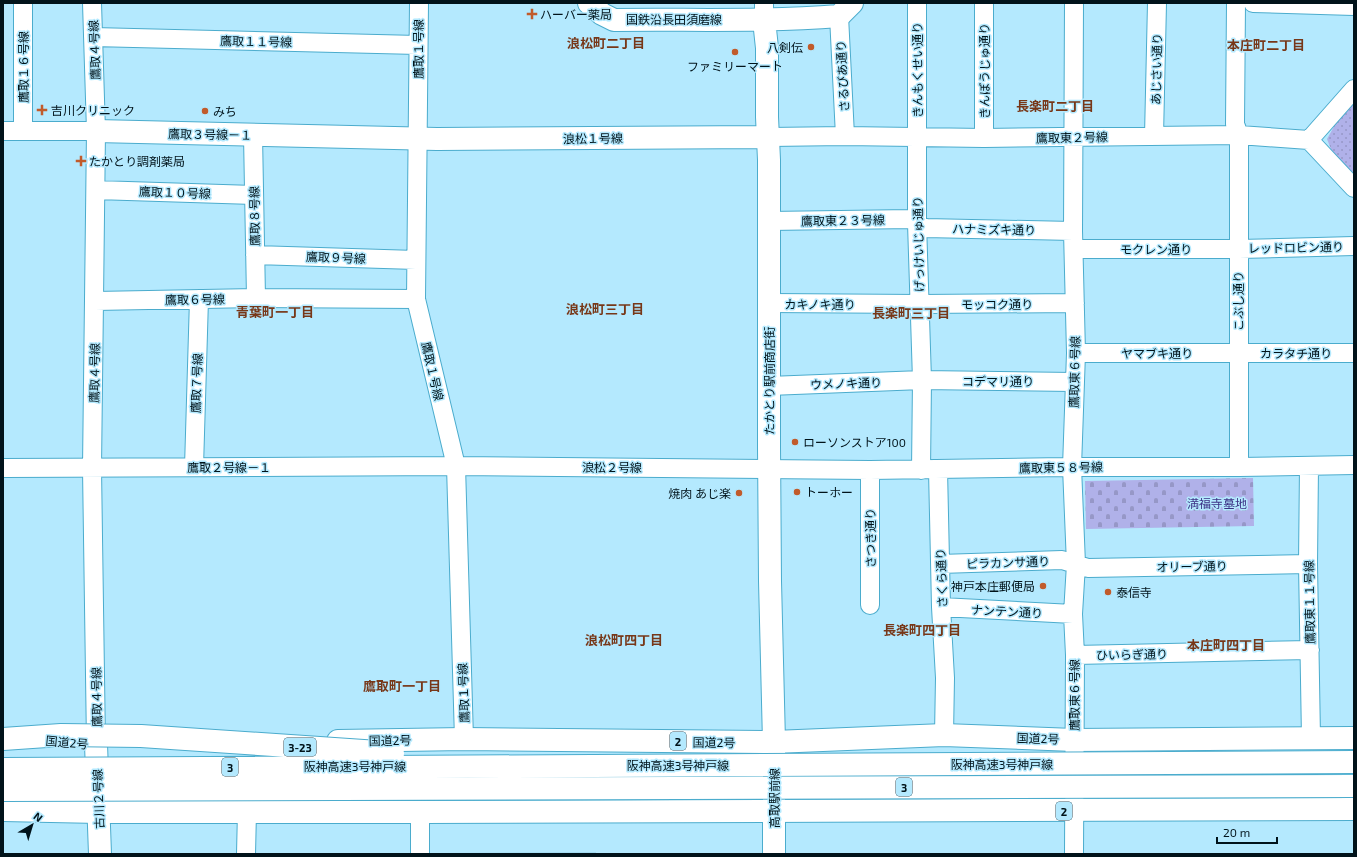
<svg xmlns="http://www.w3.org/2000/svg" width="1357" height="857" font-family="'Exo 2','Noto Sans JP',sans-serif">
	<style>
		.built { fill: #a1daf1 }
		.grass { fill: url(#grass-dots) }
		.cemetery { fill: url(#cemetery-stones) }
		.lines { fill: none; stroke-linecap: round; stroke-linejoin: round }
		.minor-casing { stroke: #4baccd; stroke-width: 20 }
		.tertiary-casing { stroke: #4baccd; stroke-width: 24 }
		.trunk-casing { stroke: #4baccd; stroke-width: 24 }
		.minor { stroke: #fff; stroke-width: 18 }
		.tertiary { stroke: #fff; stroke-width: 22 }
		.trunk { stroke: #fff; stroke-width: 22 }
		.motorway-bridge-casing { stroke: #4baccd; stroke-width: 24; stroke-linecap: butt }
		.motorway-bridge { stroke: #fff; stroke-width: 22 }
		.poi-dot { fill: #c15b2b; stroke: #b4e9fe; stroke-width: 1.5 }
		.labels { text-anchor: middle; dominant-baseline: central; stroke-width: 3; stroke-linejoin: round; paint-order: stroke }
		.shield { fill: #b4e9fe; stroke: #37535e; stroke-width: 1 }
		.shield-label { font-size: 11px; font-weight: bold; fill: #01131a }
		.poi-label { font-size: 12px; fill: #01131a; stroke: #b4e9fe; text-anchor: start }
		.street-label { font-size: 12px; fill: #01131a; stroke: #b4e9fe }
		.park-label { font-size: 12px; fill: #3c3185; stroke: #b4e9fe }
		.neighbourhood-label { font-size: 13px; font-weight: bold; fill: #773718; stroke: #b4e9fe }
	</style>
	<defs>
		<pattern id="grass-dots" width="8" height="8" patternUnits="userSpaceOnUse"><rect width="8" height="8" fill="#b0b1e9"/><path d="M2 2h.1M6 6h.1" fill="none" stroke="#9697c7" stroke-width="1.8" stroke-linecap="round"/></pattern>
		<pattern id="cemetery-stones" width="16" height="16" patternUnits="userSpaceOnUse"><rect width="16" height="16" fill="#b0b1e9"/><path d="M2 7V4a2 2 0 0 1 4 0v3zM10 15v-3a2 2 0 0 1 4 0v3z" fill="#9697c7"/></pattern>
	</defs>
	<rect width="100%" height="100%" fill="#b4e9fe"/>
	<!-- built -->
	<path class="built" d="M596,852V854H437V853Z"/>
	<!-- grass -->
	<path class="grass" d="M1354,100V173L1334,157L1327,139L1341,114Z"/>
	<!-- cemetery -->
	<path class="cemetery" d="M1253,478L1254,526L1086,529L1085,481Z"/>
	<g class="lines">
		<!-- minor casing -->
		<g class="minor-casing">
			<path id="minor" d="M92,3L96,131L92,468L96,744
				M419,3L416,299L456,466L464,739
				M764,3V20
				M917,3V223L922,380L921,470
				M1074,3L1073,231L1076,353L1072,467L1076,564L1073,614L1075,655L1074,854
				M1236,3L1235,124L1239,135V467
				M1253,3L1354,6
				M839,16L845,136
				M93,37L418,45
				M3,131H96
				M23,131V3
				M253,135L256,298
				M1154,136L1157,3
				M769,137L845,136L984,138L1239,135L1309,140L1354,188
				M984,138V3
				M1309,140L1354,89
				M96,190L254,195
				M769,221L911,219L925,228L1073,231
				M1074,249H1239L1354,246
				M255,255L416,260
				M95,301L256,298L416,299
				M769,303L920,304L1075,303
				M1076,353H1354
				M769,386L922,380L1074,382
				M1309,466L1308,564L1311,738
				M194,467L199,299
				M3,468L456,466L870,470L1064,467H1239L1354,465
				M938,469L941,607L945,678L944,735
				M870,470V605
				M940,564L1062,560L1088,568L1308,564
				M941,607L1073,614
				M1075,655L1310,650
				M246,854L247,811
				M420,854V812"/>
		</g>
		<!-- tertiary casing -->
		<g class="tertiary-casing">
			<path id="tertiary" d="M589,3L602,14L614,20C689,19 764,22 839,16L852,3
				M764,20L767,48V117L769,160V447L770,581L774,742V854
				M96,131L437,139L769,137
				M96,744L100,854"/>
		</g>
		<!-- trunk casing -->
		<g class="trunk-casing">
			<path id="trunk" d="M338,741L464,739L774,742L944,735L1074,740L1354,738
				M3,810L99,812H420L1354,809"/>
		</g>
		<!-- minor -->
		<use href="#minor" class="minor"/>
		<!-- tertiary -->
		<use href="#tertiary" class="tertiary"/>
		<!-- trunk -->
		<use href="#trunk" class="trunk"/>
		<!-- motorway-bridge casing -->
		<g class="motorway-bridge-casing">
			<path id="motorway-bridge" d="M3,739L61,735L141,736L393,753
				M3,769L1354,762
				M3,790L1354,786"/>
		</g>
		<!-- motorway-bridge -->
		<use href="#motorway-bridge" class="motorway-bridge"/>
	</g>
	<!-- markers -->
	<g class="poi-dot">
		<path d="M530 8h4v4h4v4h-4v4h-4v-4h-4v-4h4z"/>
		<circle cx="811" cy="47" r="4"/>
		<circle cx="735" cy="52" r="4"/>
		<path d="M40 104h4v4h4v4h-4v4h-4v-4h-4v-4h4z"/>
		<circle cx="205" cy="111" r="4"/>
		<path d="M79 155h4v4h4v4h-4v4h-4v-4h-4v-4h4z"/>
		<circle cx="795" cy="442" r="4"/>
		<circle cx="797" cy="492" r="4"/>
		<circle cx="739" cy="493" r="4"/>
		<circle cx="1043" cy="586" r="4"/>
		<circle cx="1108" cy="592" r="4"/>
	</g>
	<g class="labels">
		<!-- shield labels -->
		<g class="shield">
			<rect x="670" y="732" width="16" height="18" rx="3"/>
			<rect x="284" y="738" width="32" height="18" rx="3"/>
			<rect x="222" y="758" width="16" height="18" rx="3"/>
			<rect x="896" y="778" width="16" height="18" rx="3"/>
			<rect x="1056" y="802" width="16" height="18" rx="3"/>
		</g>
		<g class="shield-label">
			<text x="678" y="741">2</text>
			<text x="300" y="747">3-23</text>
			<text x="230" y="767">3</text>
			<text x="904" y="787">3</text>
			<text x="1064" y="811">2</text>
		</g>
		<!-- poi labels -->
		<g class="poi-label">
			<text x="540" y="14">ハーバー薬局</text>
			<text x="803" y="47" text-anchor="end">八剣伝</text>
			<text x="735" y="66" text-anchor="middle">ファミリーマート</text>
			<text x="51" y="110">吉川クリニック</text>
			<text x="213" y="111">みち</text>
			<text x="89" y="161">たかとり調剤薬局</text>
			<text x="803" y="442">ローソンストア100</text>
			<text x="805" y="492">トーホー</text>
			<text x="731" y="493" text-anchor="end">焼肉 あじ楽</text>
			<text x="1035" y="586" text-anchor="end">神戸本庄郵便局</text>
			<text x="1116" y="592">泰信寺</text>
		</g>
		<!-- street labels -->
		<g class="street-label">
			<text x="674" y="19">国鉄沿長田須磨線</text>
			<text transform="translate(256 41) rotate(1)">鷹取１１号線</text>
			<text transform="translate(418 49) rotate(-90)">鷹取１号線</text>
			<text transform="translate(94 50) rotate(-92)">鷹取４号線</text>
			<text transform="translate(23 67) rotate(-90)">鷹取１６号線</text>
			<text transform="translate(1156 69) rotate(-89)">あじさい通り</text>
			<text transform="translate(917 70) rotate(-90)">きんもくせい通り</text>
			<text transform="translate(984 71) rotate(-90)">きんぽうじゅ通り</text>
			<text transform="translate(842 76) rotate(-93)">さるびあ通り</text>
			<text transform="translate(210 134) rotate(1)">鷹取３号線－１</text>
			<text transform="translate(1072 137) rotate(-1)">鷹取東２号線</text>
			<text transform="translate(593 138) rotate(-1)">浪松１号線</text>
			<text transform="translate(175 192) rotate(2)">鷹取１０号線</text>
			<text transform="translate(254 216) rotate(-91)">鷹取８号線</text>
			<text transform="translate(843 220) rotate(-1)">鷹取東２３号線</text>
			<text transform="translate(994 229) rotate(1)">ハナミズキ通り</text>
			<text transform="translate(918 244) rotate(-91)">げっけいじゅ通り</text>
			<text transform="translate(1296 247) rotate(-1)">レッドロビン通り</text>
			<text x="1156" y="249">モクレン通り</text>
			<text transform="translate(336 257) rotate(2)">鷹取９号線</text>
			<text transform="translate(195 299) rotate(-1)">鷹取６号線</text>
			<text transform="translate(1238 301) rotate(-90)">こぶし通り</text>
			<text x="820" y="304">カキノキ通り</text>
			<text x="997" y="304">モッコク通り</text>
			<text x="1157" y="353">ヤマブキ通り</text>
			<text x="1296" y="353">カラタチ通り</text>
			<text transform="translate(433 371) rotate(77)">鷹取１号線</text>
			<text transform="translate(1074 372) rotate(-89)">鷹取東６号線</text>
			<text transform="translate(94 373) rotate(-89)">鷹取４号線</text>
			<text transform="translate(769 381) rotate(-90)">たかとり駅前商店街</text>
			<text x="998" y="381">コデマリ通り</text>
			<text transform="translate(196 383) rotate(-88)">鷹取７号線</text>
			<text transform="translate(846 383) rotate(-2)">ウメノキ通り</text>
			<text x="229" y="467">鷹取２号線－１</text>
			<text x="612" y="467">浪松２号線</text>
			<text transform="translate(1061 467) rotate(-1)">鷹取東５８号線</text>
			<text transform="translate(870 538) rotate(-90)">さつき通り</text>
			<text transform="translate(1008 562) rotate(-2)">ピラカンサ通り</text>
			<text transform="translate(1192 566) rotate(-1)">オリーブ通り</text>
			<text transform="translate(941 578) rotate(-92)">さくら通り</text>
			<text transform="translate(1309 602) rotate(-91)">鷹取東１１号線</text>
			<text transform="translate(1007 611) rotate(3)">ナンテン通り</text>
			<text transform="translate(1132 654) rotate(-1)">ひいらぎ通り</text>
			<text transform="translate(463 693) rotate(-92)">鷹取１号線</text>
			<text transform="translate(1074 695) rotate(-90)">鷹取東６号線</text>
			<text transform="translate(96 697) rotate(-91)">鷹取４号線</text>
			<text transform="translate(1038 738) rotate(2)">国道2号</text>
			<text transform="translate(390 740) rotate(-1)">国道2号</text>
			<text transform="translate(67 742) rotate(5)">国道2号</text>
			<text transform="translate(714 742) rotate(1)">国道2号</text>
			<text x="1002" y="764">阪神高速3号神戸線</text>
			<text x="678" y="765">阪神高速3号神戸線</text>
			<text x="355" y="766">阪神高速3号神戸線</text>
			<text transform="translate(774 798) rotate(-90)">高取駅前線</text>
			<text transform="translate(98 799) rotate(-92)">古川２号線</text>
		</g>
		<!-- park labels -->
		<g class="park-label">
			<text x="1217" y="503">満福寺墓地</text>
		</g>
		<!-- neighbourhood labels -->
		<g class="neighbourhood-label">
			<text x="606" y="43">浪松町二丁目</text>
			<text x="1266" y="45">本庄町二丁目</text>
			<text x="1055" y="106">長楽町二丁目</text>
			<text x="605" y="309">浪松町三丁目</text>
			<text x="275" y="312">青葉町一丁目</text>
			<text x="911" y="313">長楽町三丁目</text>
			<text x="922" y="630">長楽町四丁目</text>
			<text x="624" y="640">浪松町四丁目</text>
			<text x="1226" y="645">本庄町四丁目</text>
			<text x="402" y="686">鷹取町一丁目</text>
		</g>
	</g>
	<!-- border -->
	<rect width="1357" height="857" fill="none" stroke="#01131a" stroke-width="8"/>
	<!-- north arrow -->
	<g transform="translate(32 825) rotate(38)" stroke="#b4e9fe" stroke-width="3" paint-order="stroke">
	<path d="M0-3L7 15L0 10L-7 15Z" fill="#01131a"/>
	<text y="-6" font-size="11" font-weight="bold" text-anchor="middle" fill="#01131a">N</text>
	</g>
	<!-- scale -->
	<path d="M1217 837v6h60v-6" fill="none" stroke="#01131a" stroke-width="2"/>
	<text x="1223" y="837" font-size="12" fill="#01131a" stroke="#b4e9fe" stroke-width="3" paint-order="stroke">20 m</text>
</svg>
